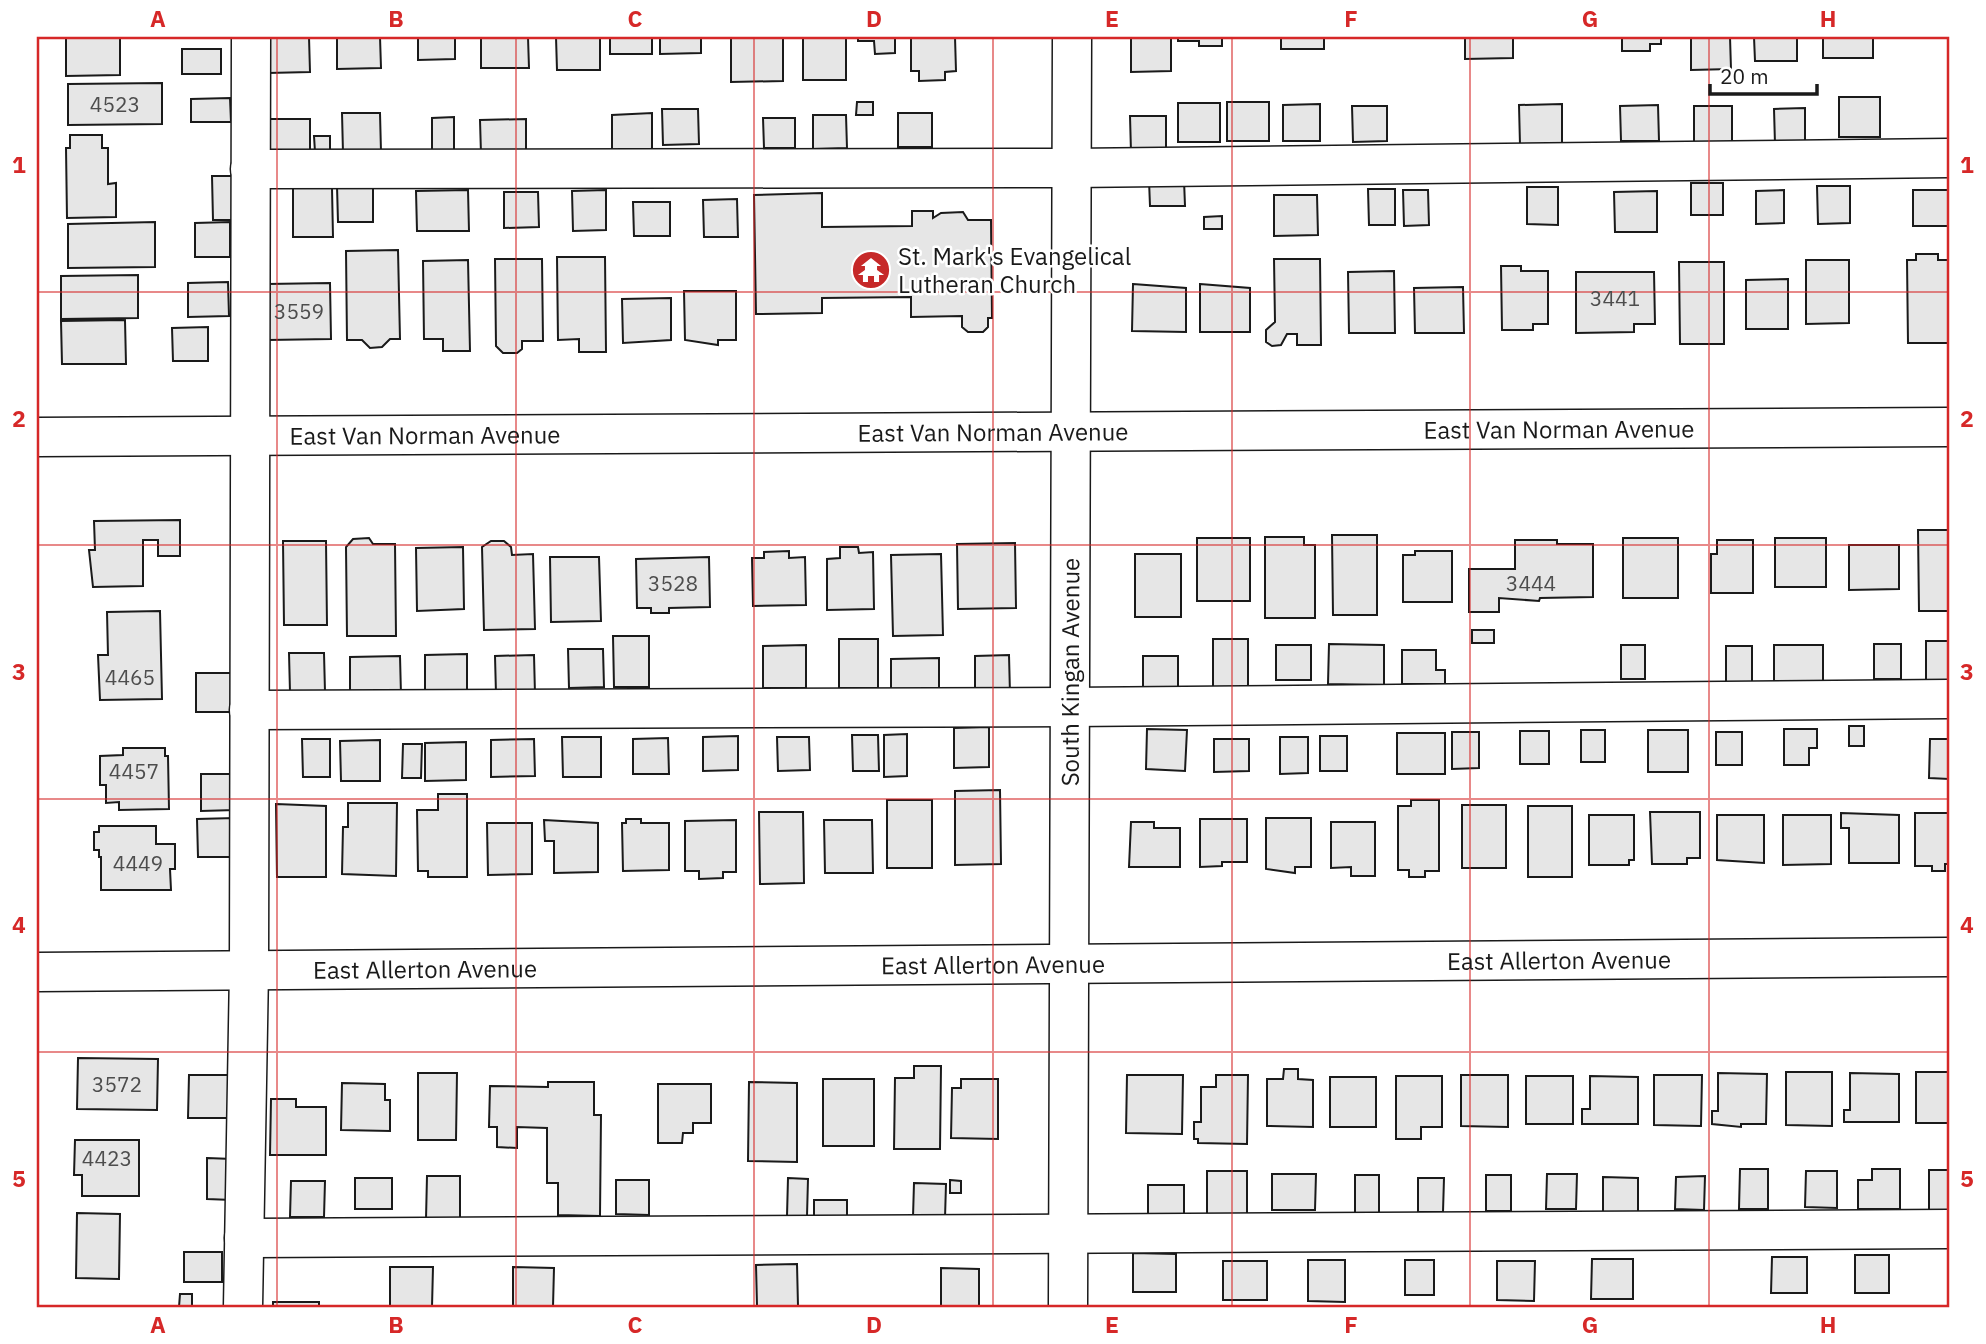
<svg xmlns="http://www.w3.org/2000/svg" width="1986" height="1344" font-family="'IBM Plex Sans',sans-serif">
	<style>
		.building { fill: #e6e6e6; stroke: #1a1a1a; stroke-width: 2 }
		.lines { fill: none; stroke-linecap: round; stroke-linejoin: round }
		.minor-casing { stroke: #1a1a1a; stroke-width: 41 }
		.minor { stroke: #fff; stroke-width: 38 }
		.grid { fill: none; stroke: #d62828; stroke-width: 2; stroke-opacity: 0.55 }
		.labels { text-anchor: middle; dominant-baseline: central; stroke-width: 5; stroke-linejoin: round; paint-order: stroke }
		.number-label { font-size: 21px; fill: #4d4d4d }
		.poi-label { font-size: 24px; fill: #1a1a1a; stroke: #fff; text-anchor: start }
		.street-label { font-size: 24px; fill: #1a1a1a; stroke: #fff }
		.neatline { fill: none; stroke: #d62828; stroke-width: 2.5 }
		.grid-label { font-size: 23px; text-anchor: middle; font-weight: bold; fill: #d62828 }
	</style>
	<rect width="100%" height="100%" fill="#fff"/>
	<!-- building -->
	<path class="building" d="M66,37H120V75L66,76Z
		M267,37H309L310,72L268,73Z
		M337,37H380L381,68L337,69Z
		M418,37H455V59L418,60Z
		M481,37H528L529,68H481Z
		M556,37H600V70H557Z
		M610,37H652V54H610Z
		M660,37H701V53L660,54Z
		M731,37H783V81L731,82Z
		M803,37H846V80H803Z
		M858,37H895V53L875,54L874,41H858Z
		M911,37H955L956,71L945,72V80L919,81V71H911Z
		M1131,37H1171V71L1131,72Z
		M1178,37H1222V46H1199V41H1178Z
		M1281,37H1324V49H1281Z
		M1465,37H1513V58L1465,59Z
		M1622,37H1661V44H1650V51H1622Z
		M1691,37H1730L1731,69L1691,70Z
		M1754,37H1797V61H1755Z
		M1823,37H1873V58H1823Z
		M182,49H221V74H182Z
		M162,83V124L68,125V84Z
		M1839,97H1880V137H1839Z
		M230,98L231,122H191V99Z
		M857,102H873V115H856Z
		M1227,102H1269V141H1227Z
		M1178,103H1220V142H1178Z
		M1320,104V141H1283V105Z
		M1562,104V145H1520L1519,105Z
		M1658,105L1659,141H1621L1620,106Z
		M1352,106H1387V141L1353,142Z
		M1694,106H1732V142H1694Z
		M1805,108V143L1775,144L1774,109Z
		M662,109H698L699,144L663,145Z
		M342,113H380L381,152L343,153Z
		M652,113V152L612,153V115Z
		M898,113H932V147H898Z
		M813,115H846L847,148L813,149Z
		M1130,116H1166V152H1131Z
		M454,117V151L432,152V118Z
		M763,118H795V148H764Z
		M270,119H310V159L270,160Z
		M526,119V154H481L480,120Z
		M70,135H102V148H108V184L116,183V217L67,218L66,148H70Z
		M314,136H330V152H315Z
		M212,176H236V220H213Z
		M1149,180H1184L1185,206H1150Z
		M1691,183H1723V215H1691Z
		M337,186H373V222H338Z
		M1817,186H1850V223L1818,224Z
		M1527,187H1558V225L1527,224Z
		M293,188H332L333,237H293Z
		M1368,189H1395V225H1369Z
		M468,190L469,231H417L416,191Z
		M606,190V230L573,231L572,191Z
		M1403,190H1428L1429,225L1404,226Z
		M1784,190V223L1756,224V191Z
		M1913,190H1949V226H1913Z
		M1657,191V232H1615L1614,192Z
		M504,192H538L539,227L504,228Z
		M822,193V227L912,226V211H933V218L941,213L963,212L968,220H991L992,318H988V327L983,332H968L962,327V316L911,317V297L822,298V313L756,314L754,195Z
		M1274,195H1317L1318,235L1274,236Z
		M737,199L738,237H704L703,200Z
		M633,202H670V236H634Z
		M1222,216V229H1204V217Z
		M155,222V267L68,268V224Z
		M230,222V257H195V223Z
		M398,250L400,339H390L382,347L370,348L362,340H347L346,251Z
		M1916,254H1938V260H1949V343H1908L1907,260H1916Z
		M557,257H605L606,352H579V339L558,340Z
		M495,259H542L543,341H522V349L517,353H503L496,346Z
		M1274,259H1320L1321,345H1297V334H1287L1281,345L1272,346L1266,342V330L1275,322Z
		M468,260L470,351H443V339H424L423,261Z
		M1806,260H1849V323L1806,324Z
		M1679,262H1724V344H1680Z
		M1501,266H1521V271H1548V324H1533V330H1502Z
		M1394,271L1395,333H1349L1348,272Z
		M1576,272H1654L1655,324H1634V332L1576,333Z
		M138,275V318L61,319V276Z
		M1788,279V329H1746V280Z
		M228,282L229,316L188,317V283Z
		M330,283L331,339L268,340L267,284Z
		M1133,284L1186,288V332L1132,331Z
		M1200,284L1250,288V332H1200Z
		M1463,287L1464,333H1415L1414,288Z
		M684,291H736V340H718V345L685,340Z
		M671,298V340L623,343L622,299Z
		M125,320L126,364H62L61,321Z
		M208,327V361H173L172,328Z
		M180,520V556H158V540H143V586L93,587L89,550H95L94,521Z
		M1918,530H1949V611H1919Z
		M1332,535H1377V615H1333Z
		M1265,537H1304V545H1315V618H1265Z
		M369,538L373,544H395L396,636H347L346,547L353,539Z
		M1197,538H1250V601H1197Z
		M1623,538H1678V598H1623Z
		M1775,538H1826V587H1775Z
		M1515,540H1557V544H1593V597L1540,598L1539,601L1499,598V612H1469V569H1515Z
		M1717,540H1753V593H1711V554H1717Z
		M283,541H326L327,625H284Z
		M491,541H504L511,547L512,555L533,554L535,629L484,630L482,547Z
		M1015,543L1016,608L958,609L957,544Z
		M1849,545H1899V589L1849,590Z
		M463,547L464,609L417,611L416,548Z
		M840,547H858L859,553L873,552L874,609L827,610V559L840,558Z
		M789,551V558L805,557L806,605L753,606L752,558H764V552Z
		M1415,551H1452V602H1403V555H1415Z
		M941,554L943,635L893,636L891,555Z
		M1135,554H1181V617H1135Z
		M550,557H599L601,621L551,622Z
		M709,557L710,607L669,608V613H651V608H637L636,559Z
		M160,611L162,699L100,700L98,655H108L107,612Z
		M1472,630H1494V643H1472Z
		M613,636H649V687H614Z
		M839,639H878V688H839Z
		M1213,639H1248V690H1213Z
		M1926,641H1949V680H1926Z
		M1329,644L1384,645V685L1328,684Z
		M1874,644H1901V679H1874Z
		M806,645V688H763V646Z
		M1276,645H1311V680H1276Z
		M1621,645H1645V679H1621Z
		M1774,645H1823V681H1774Z
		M1726,646H1752V682H1726Z
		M568,649H603L604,687L569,688Z
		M1402,650H1436V670H1445V684H1402Z
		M289,653H324L325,692H290Z
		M467,654V692L425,693V655Z
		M534,655L535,694H496L495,656Z
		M1009,655L1010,694L975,695V656Z
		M400,656L401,695H350V657Z
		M1143,656H1178V692H1143Z
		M939,658V694H891V659Z
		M196,673H234V712H196Z
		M1849,726H1864V746H1849Z
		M989,727V767L954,768V728Z
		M1147,729L1187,730L1185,771L1146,769Z
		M1784,729H1817V748H1809V765H1784Z
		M1581,730H1605V762H1581Z
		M1648,730H1688V772H1648Z
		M1520,731H1549V764H1520Z
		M1452,732H1479V768L1452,769Z
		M1716,732H1742V765H1716Z
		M1397,733H1445V774H1397Z
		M907,734V776L884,777V735Z
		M852,735H878L879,771H853Z
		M738,736V770L703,771V737Z
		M1320,736H1347V771H1320Z
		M562,737H601V777H563Z
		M777,737H809L810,770L778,771Z
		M1280,737H1308V773L1280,774Z
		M668,738L669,774H633V739Z
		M302,739H330V777H303Z
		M534,739L535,776L491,777V740Z
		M1214,739H1249V771L1214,772Z
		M1930,739H1949V779L1929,778Z
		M380,740V781H341L340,741Z
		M466,742V780L425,781V743Z
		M403,744H422L421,778H402Z
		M123,748H165V756H168L169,809L119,810V802L106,803V785H100V756L123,755Z
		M201,774H235V810L201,811Z
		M1000,790L1001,864L955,865V791Z
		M438,794H467V877H428V871H418L417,810H438Z
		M887,800H932V868H887Z
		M1411,800H1439V871H1425V877H1409V870H1398V806H1411Z
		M348,803H397L396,876L342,874L343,827H348Z
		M276,804L326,806V877H277Z
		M1462,805H1506V868H1462Z
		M1528,806H1572V877H1528Z
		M759,812H803L804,883L760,884Z
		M1650,812H1700V858H1687V864H1652Z
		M1841,813L1899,815V863H1849V828H1841Z
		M1915,813H1949V864H1945V871H1932V866H1915Z
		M1589,815H1634V860H1629V865H1589Z
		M1717,815H1764V863L1717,860Z
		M1783,815H1831V864L1783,865Z
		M235,818L236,857H198L197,819Z
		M1266,818H1311V867H1295V873L1266,869Z
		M626,819H641V823H669V870L623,871L622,823H626Z
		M1200,819H1247V862H1222V866L1200,867Z
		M544,820L598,823V872L554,873V841H545Z
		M736,820V872H723V878L699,879V871H685V821Z
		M824,820H872L873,873H825Z
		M1131,822H1154V828H1180V867H1129Z
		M1331,822H1375V876H1351V867L1331,868Z
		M487,823H532V874L488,875Z
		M99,826H156V844H175V869H170L171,890H101V857H99V850H94V832H99Z
		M78,1058L158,1059L157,1110L77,1109Z
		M914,1066H941L940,1149H894L895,1078H914Z
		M1284,1069H1298V1079L1313,1080V1127L1267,1126V1079H1283Z
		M1786,1072H1832V1126L1786,1125Z
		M1916,1072H1949V1123H1916Z
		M418,1073H457L456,1140H418Z
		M1718,1073L1767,1074L1766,1124H1741V1127L1712,1124V1111H1718Z
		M1850,1073L1899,1074V1122H1844V1110H1850Z
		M189,1075H231V1118H188Z
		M1127,1075H1183L1182,1134L1126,1133Z
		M1216,1075H1248L1247,1144L1198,1143V1139H1194V1122H1201V1087H1216Z
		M1461,1075H1508V1127L1461,1126Z
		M1654,1075H1702L1701,1126L1654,1125Z
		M1396,1076H1442V1127H1421V1139H1396Z
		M1526,1076H1573V1124H1526Z
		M1590,1076L1638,1077V1124H1582V1109H1590Z
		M1330,1077H1376V1127H1330Z
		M823,1079H874V1146H823Z
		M961,1079H998V1139L951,1138L952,1088H961Z
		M548,1082H594V1115H601L600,1216L558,1215V1183H547V1128L517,1127V1148L497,1147V1127H489L490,1086L548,1087Z
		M749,1082L797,1083V1162L748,1161Z
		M342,1083L385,1084V1100H390V1131L341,1130Z
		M658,1084H711V1123H693V1133H683L682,1143H658Z
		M271,1099H296V1107H326V1155H270Z
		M75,1140H139V1196H82V1175H74Z
		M207,1158L232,1159V1200L207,1199Z
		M1740,1169H1768V1209H1739Z
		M1872,1169H1900V1209H1858V1180H1872Z
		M1929,1170H1949V1210H1929Z
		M1207,1171H1247V1215H1207Z
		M1806,1171H1837V1208L1805,1207Z
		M1272,1174H1316L1315,1210H1272Z
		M1547,1174H1577L1576,1209H1546Z
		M1355,1175H1379V1214H1355Z
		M1486,1175H1511V1211H1486Z
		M427,1176H460V1219H426Z
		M1705,1176L1704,1210L1675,1209L1676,1177Z
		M1603,1177L1638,1178V1212H1603Z
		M355,1178H392V1209H355Z
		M788,1178L808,1179L807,1216H787Z
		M1418,1178H1444L1443,1212H1418Z
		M616,1180H649V1215L616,1214Z
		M950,1180L961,1181V1193H950Z
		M291,1181H325L324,1217H290Z
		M914,1183L946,1184L945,1218L913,1217Z
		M1148,1185H1184V1218H1148Z
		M814,1200H847V1221H814Z
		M77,1213L120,1214L119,1279L76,1278Z
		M184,1252H222V1282H184Z
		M1133,1253L1176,1254V1292H1133Z
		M1855,1255H1889V1293H1855Z
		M1772,1257H1807V1293H1771Z
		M1592,1259H1633V1299H1591Z
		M1308,1260H1345V1302L1308,1301Z
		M1405,1260H1434V1295H1405Z
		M1223,1261H1267V1300H1223Z
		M1497,1261H1535L1534,1301L1497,1300Z
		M797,1264L798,1306H757L756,1265Z
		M390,1267H433L432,1307H390Z
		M513,1267L554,1268L553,1307H513Z
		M941,1268L979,1269V1307H941Z
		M180,1294H192V1307H179Z
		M273,1302H319V1307H273Z"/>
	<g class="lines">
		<!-- minor casing -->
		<g class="minor-casing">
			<g id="minor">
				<path d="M250,169L1072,168L1949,158"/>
				<path id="s1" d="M37,437L1949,427"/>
				<path d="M249,710L1069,707L1949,699"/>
				<path id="s2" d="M37,972L1949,957"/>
				<path d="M244,1238L1949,1229"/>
				<path d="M243,1307L249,970L251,37"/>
				<path id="s3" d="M1068,1307L1072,37"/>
			</g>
		</g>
		<!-- minor -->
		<use href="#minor" class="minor"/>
	</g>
	<!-- grid -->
	<path class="grid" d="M277,37V1307M516,37V1307M754,37V1307M993,37V1307M1232,37V1307M1470,37V1307M1709,37V1307M37,292H1949M37,545H1949M37,799H1949M37,1052H1949"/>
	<!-- icons -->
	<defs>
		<g id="temple-disc" transform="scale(2.0125)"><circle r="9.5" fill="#c62828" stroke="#fff"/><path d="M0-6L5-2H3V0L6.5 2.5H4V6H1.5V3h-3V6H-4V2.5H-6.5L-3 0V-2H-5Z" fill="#fff"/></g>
	</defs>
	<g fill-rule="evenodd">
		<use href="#temple-disc" x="871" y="270"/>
	</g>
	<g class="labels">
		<!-- number labels -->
		<g class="number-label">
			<text x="115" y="104">4523</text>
			<text x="1615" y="298">3441</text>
			<text x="299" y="311">3559</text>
			<text x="673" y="583">3528</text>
			<text x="1531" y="583">3444</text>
			<text x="130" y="677">4465</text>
			<text x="134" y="771">4457</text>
			<text x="138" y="863">4449</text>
			<text x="117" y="1084">3572</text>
			<text x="107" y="1158">4423</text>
		</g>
		<!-- poi labels -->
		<g class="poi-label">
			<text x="898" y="256">St. Mark's Evangelical<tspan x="898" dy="28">Lutheran Church</tspan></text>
		</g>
		<!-- street labels -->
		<g class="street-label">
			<text stroke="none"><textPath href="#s1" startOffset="1522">East Van Norman Avenue</textPath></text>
			<text stroke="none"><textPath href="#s1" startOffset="956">East Van Norman Avenue</textPath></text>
			<text stroke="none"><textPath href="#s1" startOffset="388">East Van Norman Avenue</textPath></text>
			<text stroke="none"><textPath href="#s3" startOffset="635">South Kingan Avenue</textPath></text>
			<text stroke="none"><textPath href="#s2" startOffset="1522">East Allerton Avenue</textPath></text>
			<text stroke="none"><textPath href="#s2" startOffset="956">East Allerton Avenue</textPath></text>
			<text stroke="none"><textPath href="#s2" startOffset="388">East Allerton Avenue</textPath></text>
		</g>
	</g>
	<!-- border -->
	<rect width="1986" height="1344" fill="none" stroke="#ffffff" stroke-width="77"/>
	<!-- scale -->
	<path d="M1710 84v10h107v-10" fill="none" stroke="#1a1a1a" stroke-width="3.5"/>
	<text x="1720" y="84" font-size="21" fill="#1a1a1a" stroke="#ffffff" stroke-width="5" paint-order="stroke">20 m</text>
	<rect x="38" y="38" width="1910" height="1268" class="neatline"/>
	<g class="grid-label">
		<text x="158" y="27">A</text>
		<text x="396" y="27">B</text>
		<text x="635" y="27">C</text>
		<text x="874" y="27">D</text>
		<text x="1112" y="27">E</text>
		<text x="1351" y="27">F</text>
		<text x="1590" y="27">G</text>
		<text x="1828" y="27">H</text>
		<text x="19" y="173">1</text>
		<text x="1967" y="173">1</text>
		<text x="19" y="427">2</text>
		<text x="1967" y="427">2</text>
		<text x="19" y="680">3</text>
		<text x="1967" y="680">3</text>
		<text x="19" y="933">4</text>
		<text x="1967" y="933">4</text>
		<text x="19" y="1187">5</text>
		<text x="1967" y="1187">5</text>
		<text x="158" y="1333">A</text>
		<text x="396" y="1333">B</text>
		<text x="635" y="1333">C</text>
		<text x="874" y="1333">D</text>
		<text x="1112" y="1333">E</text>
		<text x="1351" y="1333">F</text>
		<text x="1590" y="1333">G</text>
		<text x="1828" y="1333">H</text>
	</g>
</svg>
